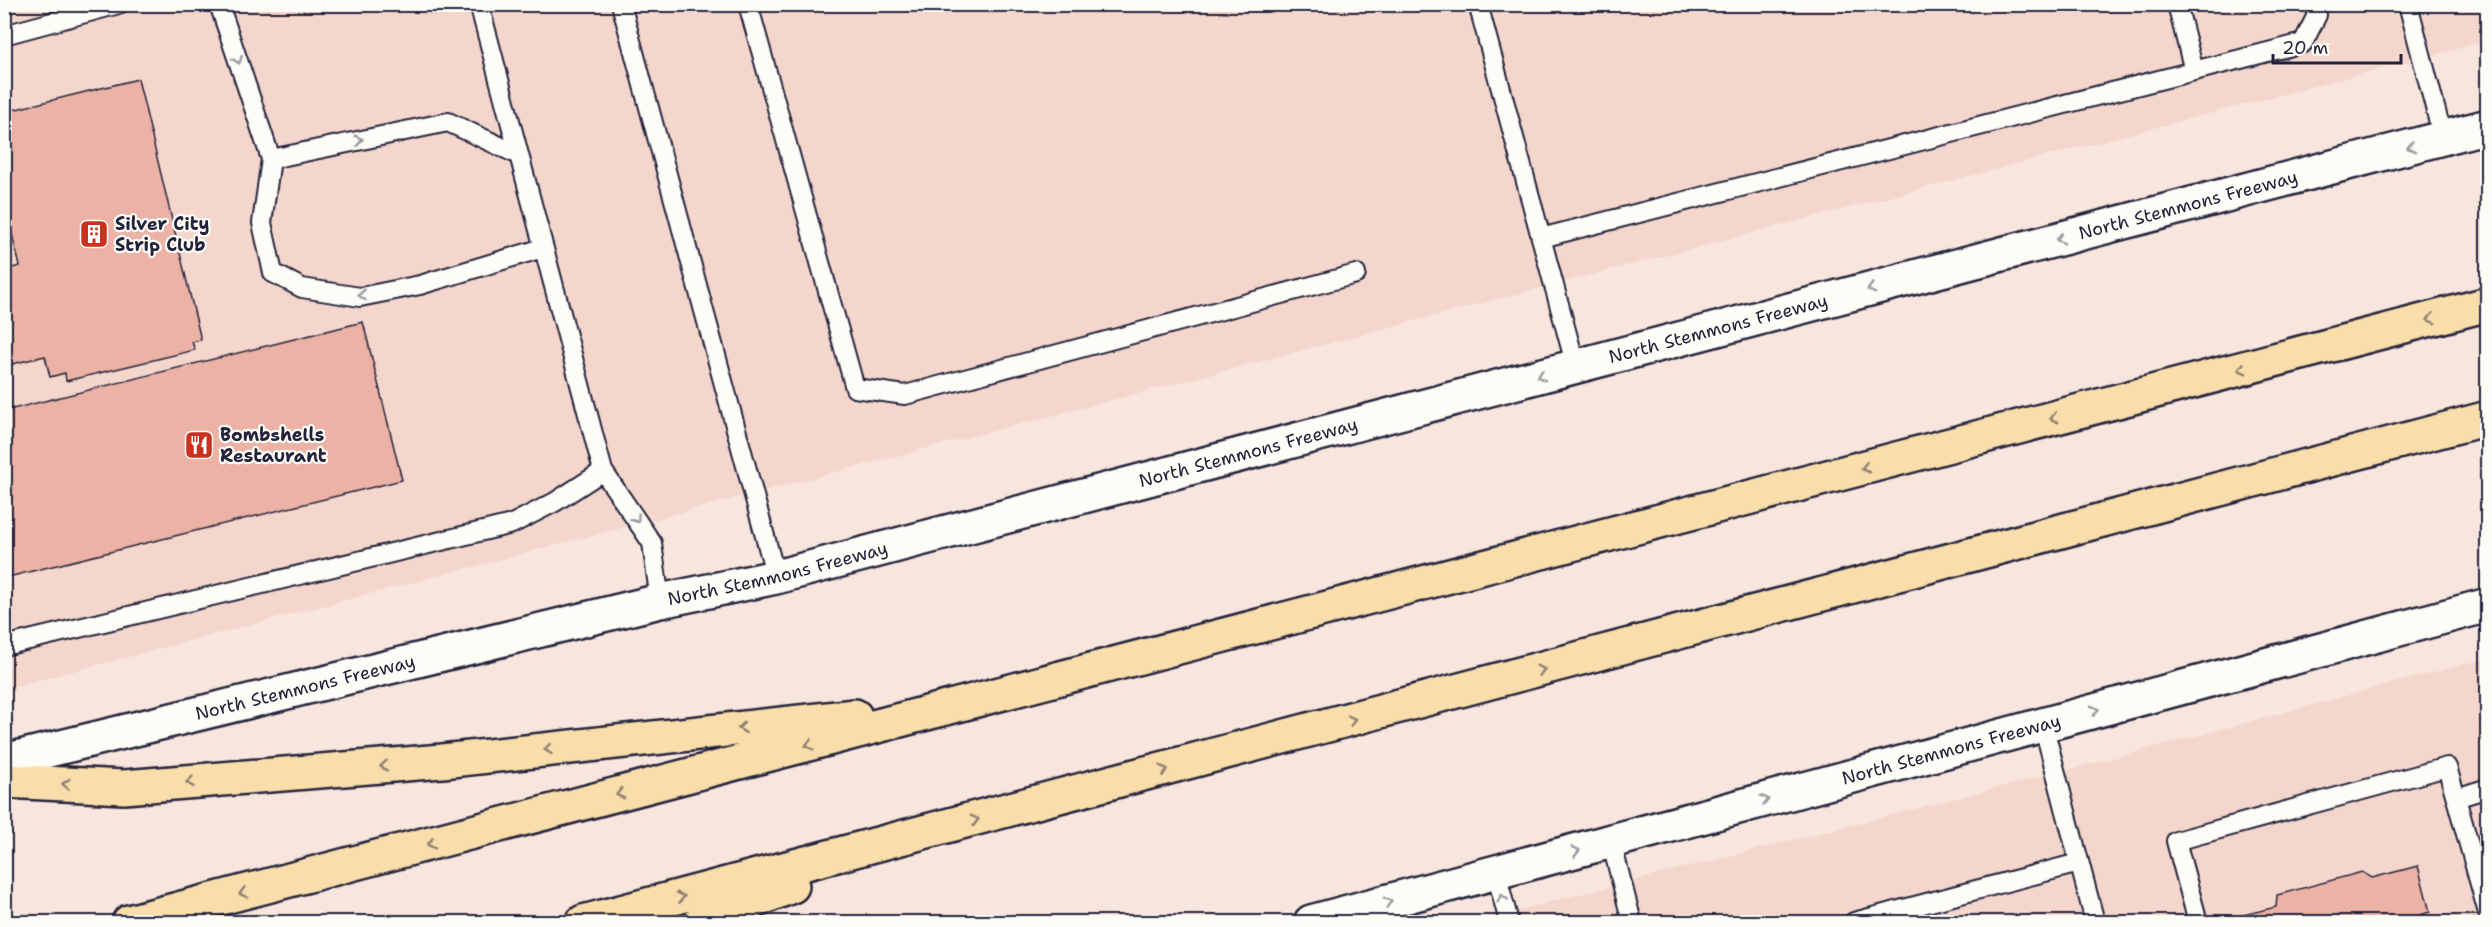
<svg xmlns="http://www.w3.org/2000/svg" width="2492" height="927" font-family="'Shantell Sans',sans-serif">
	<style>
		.built { fill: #f4d6cd }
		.building { fill: #ebb2a5; stroke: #22223b; stroke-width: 1.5 }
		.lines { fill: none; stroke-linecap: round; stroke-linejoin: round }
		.lane-casing { stroke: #22223b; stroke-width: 22 }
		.secondary-casing { stroke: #22223b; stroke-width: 38 }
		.highway-casing { stroke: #22223b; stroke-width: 38 }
		.lane { stroke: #fdfcf7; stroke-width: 18 }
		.secondary { stroke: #fdfcf7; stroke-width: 33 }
		.highway { stroke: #f9deab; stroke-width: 33 }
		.oneway { stroke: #9a9aa2 }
		.oneway2 { stroke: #8e8073 }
		.labels { text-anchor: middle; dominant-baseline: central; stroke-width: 4.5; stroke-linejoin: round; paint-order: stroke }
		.street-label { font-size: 18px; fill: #22223b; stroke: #fdfcf7 }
		.poi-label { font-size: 18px; font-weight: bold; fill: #22223b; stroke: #fdfcf7; text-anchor: start }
	</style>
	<rect width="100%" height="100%" fill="#f8e6de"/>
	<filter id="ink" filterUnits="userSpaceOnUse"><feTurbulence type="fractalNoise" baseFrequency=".0167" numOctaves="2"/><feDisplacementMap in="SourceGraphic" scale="12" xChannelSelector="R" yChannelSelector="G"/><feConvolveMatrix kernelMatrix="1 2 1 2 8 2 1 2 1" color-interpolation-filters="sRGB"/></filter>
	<g filter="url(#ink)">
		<!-- built -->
		<path class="built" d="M5,5H2487V41L5,689Z
			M2487,658V922H1472L2114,758Z"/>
		<!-- building -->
		<path class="building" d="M138,79L201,340L192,342L195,350L66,381L65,373L50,377L45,356L4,366V270L20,266L4,203V112Z
			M363,322L402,480L4,578V411Z
			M2418,866L2430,912L2420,915L2422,922H2224L2223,920L2276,907L2277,895L2362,872L2372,878Z"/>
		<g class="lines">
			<!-- lane casing -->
			<g class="lane-casing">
				<path id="lane" d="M219,4L271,159L448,122L519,155
					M479,4L603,471L652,543L660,601
					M621,4L776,577
					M748,4L855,388L905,395L1356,274
					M1478,4L1576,367
					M2408,4L2443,138
					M4,35L119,4
					M2194,71L2303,43L2317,15L2314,4
					M271,159L262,223L273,273L302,288L360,297L420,285L543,248
					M1541,238L2194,71L2177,4
					M4,646L512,524L555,502L603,471
					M2043,724L2095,922
					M2488,788L2456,798L2488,913
					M1611,841L1632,922
					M1496,873L1509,922
					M1854,922L2079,863
					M2198,922L2176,841L2447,767L2456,798"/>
			</g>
			<!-- secondary casing -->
			<g class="secondary-casing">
				<g id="secondary">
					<path id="s1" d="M4,761L660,601L776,577L2488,126"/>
					<path id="s2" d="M1311,922L2488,605"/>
				</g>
			</g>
			<!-- highway casing -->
			<g class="highway-casing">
				<path id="highway" d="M4,781L124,787L442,761L855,716
					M129,922L2488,304
					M583,922L2488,418
					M701,922L792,886"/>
			</g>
			<!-- lane -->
			<use href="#lane" class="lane"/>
			<!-- secondary -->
			<use href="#secondary" class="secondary"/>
			<!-- highway -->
			<use href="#highway" class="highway"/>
		</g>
		<!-- one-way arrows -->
		<defs><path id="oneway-chevron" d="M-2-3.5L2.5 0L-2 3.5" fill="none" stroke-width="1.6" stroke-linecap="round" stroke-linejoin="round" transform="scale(1.5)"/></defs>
		<g class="oneway">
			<use href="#oneway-chevron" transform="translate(238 60) rotate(71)"/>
			<use href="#oneway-chevron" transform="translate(359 140) rotate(-12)"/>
			<use href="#oneway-chevron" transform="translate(2411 147) rotate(165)"/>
			<use href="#oneway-chevron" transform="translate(2060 239) rotate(165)"/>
			<use href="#oneway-chevron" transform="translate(1871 289) rotate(165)"/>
			<use href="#oneway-chevron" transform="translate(362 295) rotate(176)"/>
			<use href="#oneway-chevron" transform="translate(1541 376) rotate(165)"/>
			<use href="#oneway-chevron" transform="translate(636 519) rotate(56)"/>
			<use href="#oneway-chevron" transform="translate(2095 710) rotate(-15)"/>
			<use href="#oneway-chevron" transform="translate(1765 800) rotate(-15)"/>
			<use href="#oneway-chevron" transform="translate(1576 851) rotate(-15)"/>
			<use href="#oneway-chevron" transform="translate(1502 898) rotate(-105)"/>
			<use href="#oneway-chevron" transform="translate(1388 902) rotate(-15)"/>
		</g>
		<g class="oneway2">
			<use href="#oneway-chevron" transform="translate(2431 319) rotate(165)"/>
			<use href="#oneway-chevron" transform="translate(2242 369) rotate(165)"/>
			<use href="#oneway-chevron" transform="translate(2054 418) rotate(165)"/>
			<use href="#oneway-chevron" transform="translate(1865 468) rotate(165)"/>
			<use href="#oneway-chevron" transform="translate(1541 670) rotate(-15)"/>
			<use href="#oneway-chevron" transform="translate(1352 720) rotate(-15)"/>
			<use href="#oneway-chevron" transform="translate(742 728) rotate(174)"/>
			<use href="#oneway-chevron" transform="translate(809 745) rotate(165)"/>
			<use href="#oneway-chevron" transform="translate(548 749) rotate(174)"/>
			<use href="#oneway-chevron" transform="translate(384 766) rotate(175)"/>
			<use href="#oneway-chevron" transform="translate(1164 770) rotate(-15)"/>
			<use href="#oneway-chevron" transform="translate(190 782) rotate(175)"/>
			<use href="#oneway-chevron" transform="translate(66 784) rotate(-177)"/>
			<use href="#oneway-chevron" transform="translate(620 794) rotate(165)"/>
			<use href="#oneway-chevron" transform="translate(975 820) rotate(-15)"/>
			<use href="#oneway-chevron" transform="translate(431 844) rotate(165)"/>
			<use href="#oneway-chevron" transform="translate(243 893) rotate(165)"/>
			<use href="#oneway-chevron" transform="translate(681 897) rotate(-15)"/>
		</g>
	</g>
	<!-- icons -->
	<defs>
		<g id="building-square" transform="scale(1.5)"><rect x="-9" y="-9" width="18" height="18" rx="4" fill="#c8321e" stroke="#fdfcf7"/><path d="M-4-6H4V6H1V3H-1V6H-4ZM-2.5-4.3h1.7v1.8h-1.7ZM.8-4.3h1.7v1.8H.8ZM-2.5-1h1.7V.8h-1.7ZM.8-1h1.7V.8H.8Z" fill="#fff"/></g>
		<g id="restaurant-square" transform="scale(1.5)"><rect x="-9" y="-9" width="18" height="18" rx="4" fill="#c8321e" stroke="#fdfcf7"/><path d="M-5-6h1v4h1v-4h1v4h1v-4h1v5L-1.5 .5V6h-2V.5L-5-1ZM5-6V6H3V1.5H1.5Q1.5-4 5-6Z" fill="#fff"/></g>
	</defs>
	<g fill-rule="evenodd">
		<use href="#building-square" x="94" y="234"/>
		<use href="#restaurant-square" x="199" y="445"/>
	</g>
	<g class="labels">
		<!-- street labels -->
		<g class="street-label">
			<text stroke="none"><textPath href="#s1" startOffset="2254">North Stemmons Freeway</textPath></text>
			<text stroke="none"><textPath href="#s1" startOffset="1768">North Stemmons Freeway</textPath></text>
			<text stroke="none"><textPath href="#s1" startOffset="1282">North Stemmons Freeway</textPath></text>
			<text stroke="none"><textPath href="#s1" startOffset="796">North Stemmons Freeway</textPath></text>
			<text stroke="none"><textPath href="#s1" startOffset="310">North Stemmons Freeway</textPath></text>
			<text stroke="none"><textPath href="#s2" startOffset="663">North Stemmons Freeway</textPath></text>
		</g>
		<!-- poi labels -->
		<g class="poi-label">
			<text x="115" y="224">Silver City<tspan x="115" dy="21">Strip Club</tspan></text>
			<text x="220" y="435">Bombshells<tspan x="220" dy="21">Restaurant</tspan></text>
		</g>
	</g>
	<!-- margin -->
	<rect width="2492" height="927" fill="none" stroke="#fdfcf7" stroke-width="24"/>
	<rect x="12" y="12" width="2468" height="903" fill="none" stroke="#22223b" stroke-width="2" filter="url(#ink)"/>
	<!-- scale -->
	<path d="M2273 54v9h128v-9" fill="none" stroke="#22223b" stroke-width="3"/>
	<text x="2282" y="54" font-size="18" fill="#22223b" stroke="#fdfcf7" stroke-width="4.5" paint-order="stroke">20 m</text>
</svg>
